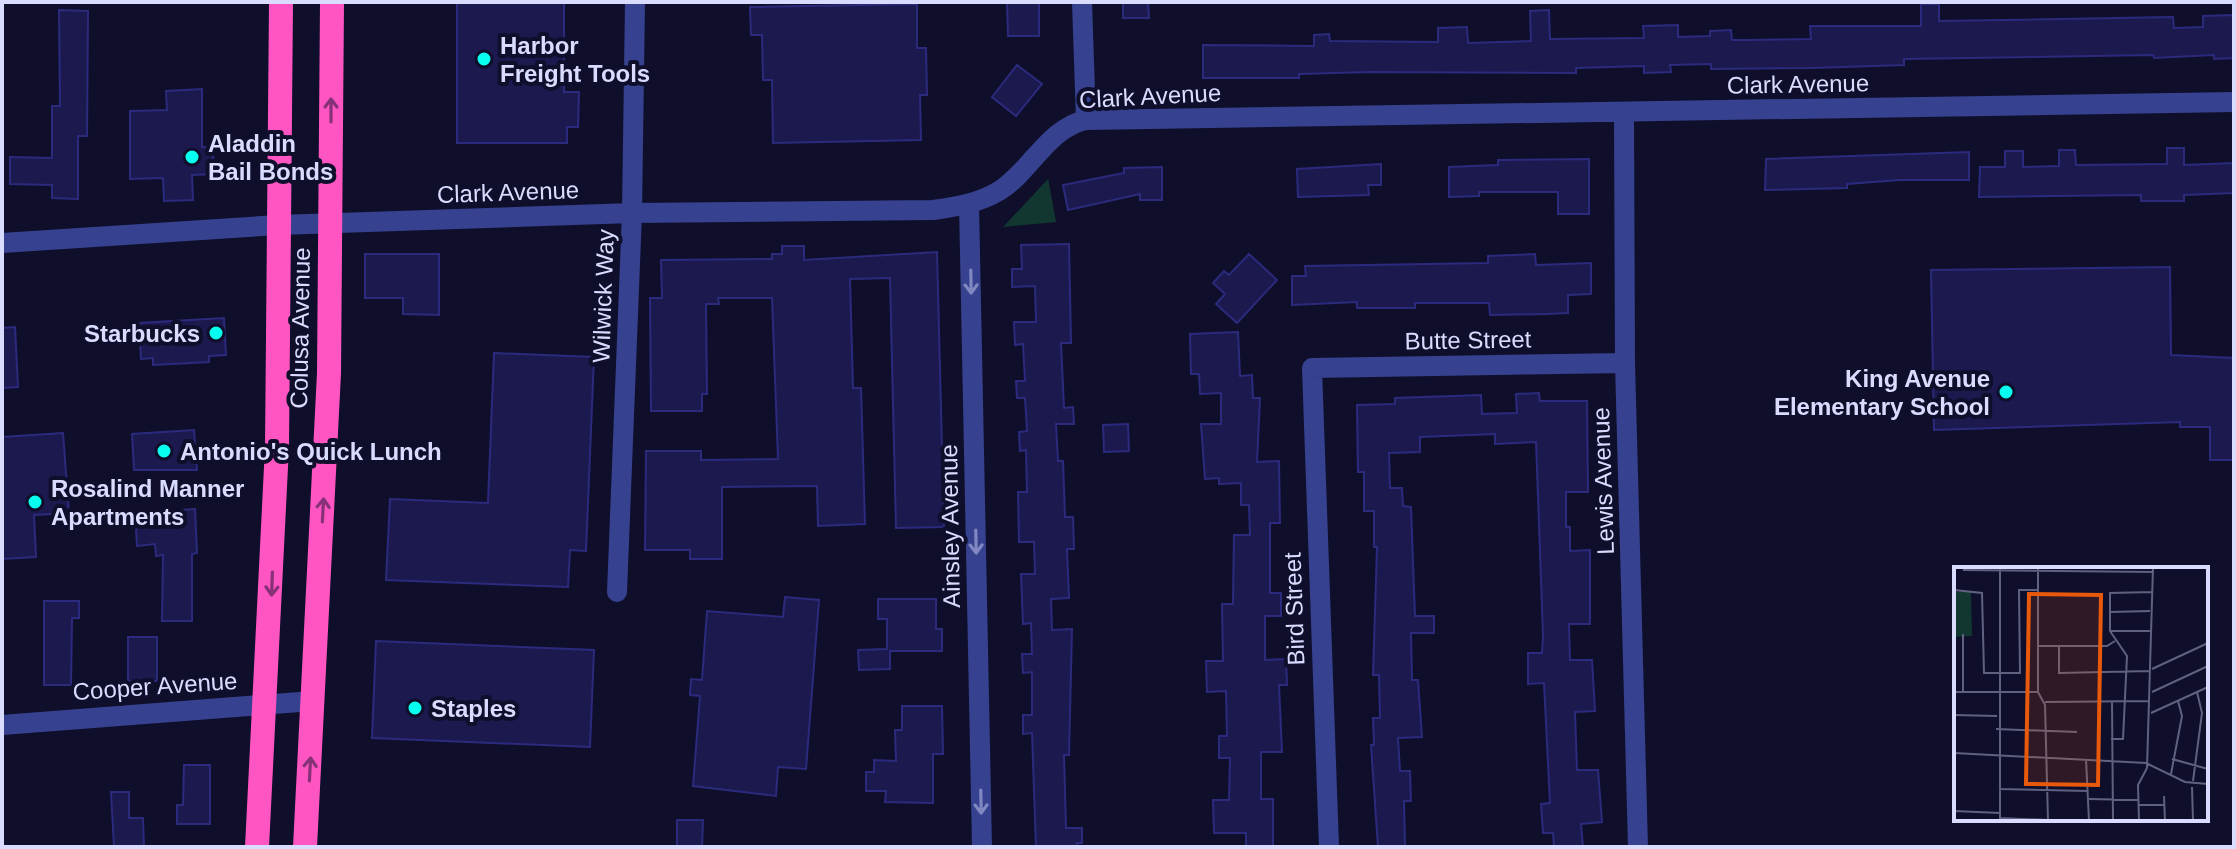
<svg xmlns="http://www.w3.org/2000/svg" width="2236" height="849" font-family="Helvetica,sans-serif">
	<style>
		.green { fill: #113730 }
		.building { fill: #1c194f; stroke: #2c2a7d; stroke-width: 2 }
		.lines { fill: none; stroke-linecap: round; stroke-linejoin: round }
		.minor { stroke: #36428f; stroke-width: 20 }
		.highway { stroke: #ff55c3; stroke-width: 24 }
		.oneway { stroke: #873278 }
		.oneway2 { stroke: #8087c1 }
		.poi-dot { fill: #06ffef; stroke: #0f0f2c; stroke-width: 3 }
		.labels { text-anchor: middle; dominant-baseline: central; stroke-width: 8; stroke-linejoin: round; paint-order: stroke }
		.poi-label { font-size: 24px; font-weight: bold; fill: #dadcff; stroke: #0f0f2c; text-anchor: start }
		.street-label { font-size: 24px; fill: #dadcff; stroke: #0f0f2c }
		.inset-road { fill: none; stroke: #606180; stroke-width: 2 }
		.view { fill: #e8590c; fill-opacity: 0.15; stroke: #e8590c; stroke-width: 4 }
		.inset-edge { fill: none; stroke: #dadcff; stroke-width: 4 }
	</style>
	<rect width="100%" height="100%" fill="#0f0f2c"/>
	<!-- green -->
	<path class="green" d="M1048,178L1056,222L1003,227L1048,179Z"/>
	<!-- building -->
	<path class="building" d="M457,2H564V92H579L578,127H567V143H457Z
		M1007,2H1039V36H1008Z
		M1123,2H1148L1149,18H1123Z
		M917,4V48H926L927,95H920L921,140L773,143L772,80H763L762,35H751L750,7Z
		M1921,4H1939V21L2173,17L2174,28L2203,27V16L2234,15V58L2214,59V55L2154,58L2153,55L1904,59V65L1812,68L1711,69V64L1670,65L1671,72L1644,73V66L1576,68V73L1370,72L1299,74V78H1203V45L1314,46V35L1329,34L1330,41L1438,42V28L1467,27L1468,43L1531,41L1530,11L1549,10L1550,39L1644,38L1643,26L1678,25V37L1710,36V31L1731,30L1732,40H1748L1811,39L1810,26H1921Z
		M59,10L88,11L87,136H78V199L52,198V185L10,184V157L52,158V106H60Z
		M1017,65L1042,84L1016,116L992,97Z
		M202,89V147H208L209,154H213L214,174L192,175L193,200L164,201L163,178L130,179V111L167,110L166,91Z
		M2167,148H2184V165L2234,163V193L2184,195V201H2141V195L1979,197L1980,167H2005V151H2023V167L2059,166V150H2075L2076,165L2167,164Z
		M1969,152V180H1900L1847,184V188L1765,190L1766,159Z
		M1589,159V214H1558V192H1479V196L1449,197V167L1498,165V160Z
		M1381,164V185H1368L1369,195L1298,197L1297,169Z
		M1162,167V200H1140V194L1068,210L1063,185L1124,173V168Z
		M1069,244L1071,343H1061L1064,408L1073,407L1074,424H1056L1058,461H1063L1065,517H1073L1074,549H1067L1069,598L1051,599L1052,630L1072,629L1069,755H1064L1066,828H1082V843H1077V847H1036L1032,733L1023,734V715H1032V672L1023,673L1022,654H1032L1031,623L1023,624L1021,574H1035L1034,542H1019L1018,492H1027L1026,450L1020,451L1019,432L1027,431L1025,398H1017L1016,381H1025L1023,344L1015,345L1014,322H1036L1035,286L1012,287V269H1022L1021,245Z
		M782,246H804V260L937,252L944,527L896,528L890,278L850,279L853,388H861L865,524L818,526L817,486L722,487V559H690V550H645L646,451H701V460L778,459L772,298H718L719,304H706L707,394H702V411H651L650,298H662L661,260L772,259V254H782Z
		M365,254H439V315L403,314V298H365Z
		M1249,254L1277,280L1237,323L1216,304L1225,294L1213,283L1224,271L1229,275Z
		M1535,254L1536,265L1591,263V294L1568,295V313L1546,314L1490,315L1489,303H1415V308H1357V302L1292,305V276H1306L1305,266L1488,263V256Z
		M2170,267L2171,355L2234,358V460H2210V427H2180V422L1934,430L1931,270Z
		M224,318L226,355L209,356V362L153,365V358L141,359L139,323Z
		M15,327L18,387L2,388V328Z
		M1238,332L1240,376L1252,375L1253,398H1260L1257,462L1279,461L1280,523H1270V593H1281V616H1265V660L1286,659L1287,685H1279L1282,752H1261V799H1273V847H1246V833H1214L1213,800H1229L1230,758H1219V736H1227L1226,691L1207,692L1206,661H1223L1222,604H1233L1234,535H1250L1249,505H1241V483L1219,484V478L1205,479L1201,424H1221V393L1200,394L1199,374H1191L1190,334Z
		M494,353L594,357L586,551L570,550L568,587L386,580L390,499L488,503Z
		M1539,393L1540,401H1587L1588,492H1566V527H1570V551L1590,550V624H1569L1570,660H1592L1595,711L1575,712L1577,770H1598L1602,822L1581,824L1583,847H1554L1553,833H1543L1541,804L1550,803L1544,683L1528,684V653H1542L1543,635L1536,442L1495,444V434L1420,437V452L1389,453L1390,488H1402L1403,506L1411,507L1415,616H1434V633H1411L1412,680H1418L1422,737L1398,738L1400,771H1410L1411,801H1404L1405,847H1378L1371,745H1374L1373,718H1380L1379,675H1373L1377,547H1374V511H1364V472H1358L1357,405L1395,404V398L1481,395L1482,414L1517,413L1516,394Z
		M1128,424L1129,451L1104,452L1103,425Z
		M194,430L197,470H134L132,434Z
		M63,433L69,513L34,515L36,557L2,559V437Z
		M195,509L197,553L192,554V621H162L163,555L156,556L155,544L137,546L135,513Z
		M785,597L819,600L806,769L778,767L776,796L693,786L700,696L690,695L691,679L702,680L707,611L783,617Z
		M878,599H936V629H942V651H890V669L859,670L858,650L887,649V619H878Z
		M44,601H79V618H72L71,685H44Z
		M128,637H157V681H128Z
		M376,641L594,650L590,747L372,738Z
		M902,706H942L943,754H933V803L885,802L886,791H866V772H874V760L896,761L895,730H902Z
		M184,765H210V824H177V805H183Z
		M111,792H129V818H143L144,847H114Z
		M677,820H703L702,847H677Z"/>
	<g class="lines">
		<!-- minor -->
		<path class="minor" d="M1082,2L1086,120
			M1624,114L1625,363L1638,847
			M969,204L982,847
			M2,243L278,225L632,213L933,210C956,207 979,203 999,191C1031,171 1048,128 1086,120L2234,102
			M617,592L632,213L635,2
			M2,725L313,701
			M1329,847L1312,368L1625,363"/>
		<!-- highway -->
		<path class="highway" d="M257,847L277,447L281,2
			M305,847L329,373L332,2"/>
	</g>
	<!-- one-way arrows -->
	<defs><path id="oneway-shaft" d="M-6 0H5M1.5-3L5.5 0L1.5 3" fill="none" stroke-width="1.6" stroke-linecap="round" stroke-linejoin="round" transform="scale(2)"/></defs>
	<g class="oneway">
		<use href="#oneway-shaft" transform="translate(331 110) rotate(-90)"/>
		<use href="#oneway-shaft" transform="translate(323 510) rotate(-87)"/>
		<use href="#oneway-shaft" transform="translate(272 584) rotate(92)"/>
		<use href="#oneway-shaft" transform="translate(310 769) rotate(-87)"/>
	</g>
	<g class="oneway2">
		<use href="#oneway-shaft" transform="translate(971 282) rotate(89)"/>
		<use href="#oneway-shaft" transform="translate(976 542) rotate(89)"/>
		<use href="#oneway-shaft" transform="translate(981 802) rotate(89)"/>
	</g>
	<!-- markers -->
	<g class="poi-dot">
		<circle cx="484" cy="59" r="8"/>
		<circle cx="192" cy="157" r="8"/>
		<circle cx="216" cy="333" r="8"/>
		<circle cx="2006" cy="392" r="8"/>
		<circle cx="164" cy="451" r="8"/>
		<circle cx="35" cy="502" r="8"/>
		<circle cx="415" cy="708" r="8"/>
	</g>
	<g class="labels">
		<!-- poi labels -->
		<g class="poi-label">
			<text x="500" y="45">Harbor<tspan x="500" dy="28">Freight Tools</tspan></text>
			<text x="208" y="143">Aladdin<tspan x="208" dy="28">Bail Bonds</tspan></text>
			<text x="200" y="333" text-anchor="end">Starbucks</text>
			<text x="1990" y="378" text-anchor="end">King Avenue<tspan x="1990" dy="28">Elementary School</tspan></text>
			<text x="180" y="451">Antonio's Quick Lunch</text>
			<text x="51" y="488">Rosalind Manner<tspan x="51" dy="28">Apartments</tspan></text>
			<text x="431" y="708">Staples</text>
		</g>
		<!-- street labels -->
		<g class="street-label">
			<text transform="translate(1798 84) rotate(-1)">Clark Avenue</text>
			<text transform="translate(1150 96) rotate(-3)">Clark Avenue</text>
			<text transform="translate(508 192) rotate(-2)">Clark Avenue</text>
			<text transform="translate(603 296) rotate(-88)">Wilwick Way</text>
			<text transform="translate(300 328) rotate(-89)">Colusa Avenue</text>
			<text transform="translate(1468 340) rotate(-1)">Butte Street</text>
			<text transform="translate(1603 481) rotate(-92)">Lewis Avenue</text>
			<text transform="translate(950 526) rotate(-91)">Ainsley Avenue</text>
			<text transform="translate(1294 609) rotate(-92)">Bird Street</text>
			<text transform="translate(155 686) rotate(-4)">Cooper Avenue</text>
		</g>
	</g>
	<!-- overview -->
	<g transform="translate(1954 567)">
		<rect width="254" height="254" fill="#0f0f2c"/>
		<path d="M0,25H17L18,69L0,70Z" fill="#113730"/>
		<path class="inset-road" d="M84,0V125L91,138L94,254M9,3L200,5M0,23L28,26L30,106H66L65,23H84M156,45L196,44M157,64H196M9,67V125M84,79H153L161,74M105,79V106L196,104M198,102L254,76M0,125H84M198,125L254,99M158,134L159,254M91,135L195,134M197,146L254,120M0,148L43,149M42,162L123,165M157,172H169L173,89L156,64V26L199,25M0,186L192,196L231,215L254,217M132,192L135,254M218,192L254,202M193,201L199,0M217,207L228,149L224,134M239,214L248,146L243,125M238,220L239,254M45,222L134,224M210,229L211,254M135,232L184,233M184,238H210M0,244L46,246M46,251L116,254M46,254V0M185,254L184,218L193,201"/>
		<path class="view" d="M75,27L147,28L144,218L72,217Z"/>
		<rect width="254" height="254" class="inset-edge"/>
	</g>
	<!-- border -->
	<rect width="2236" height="849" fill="none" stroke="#dadcff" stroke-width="8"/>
</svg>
